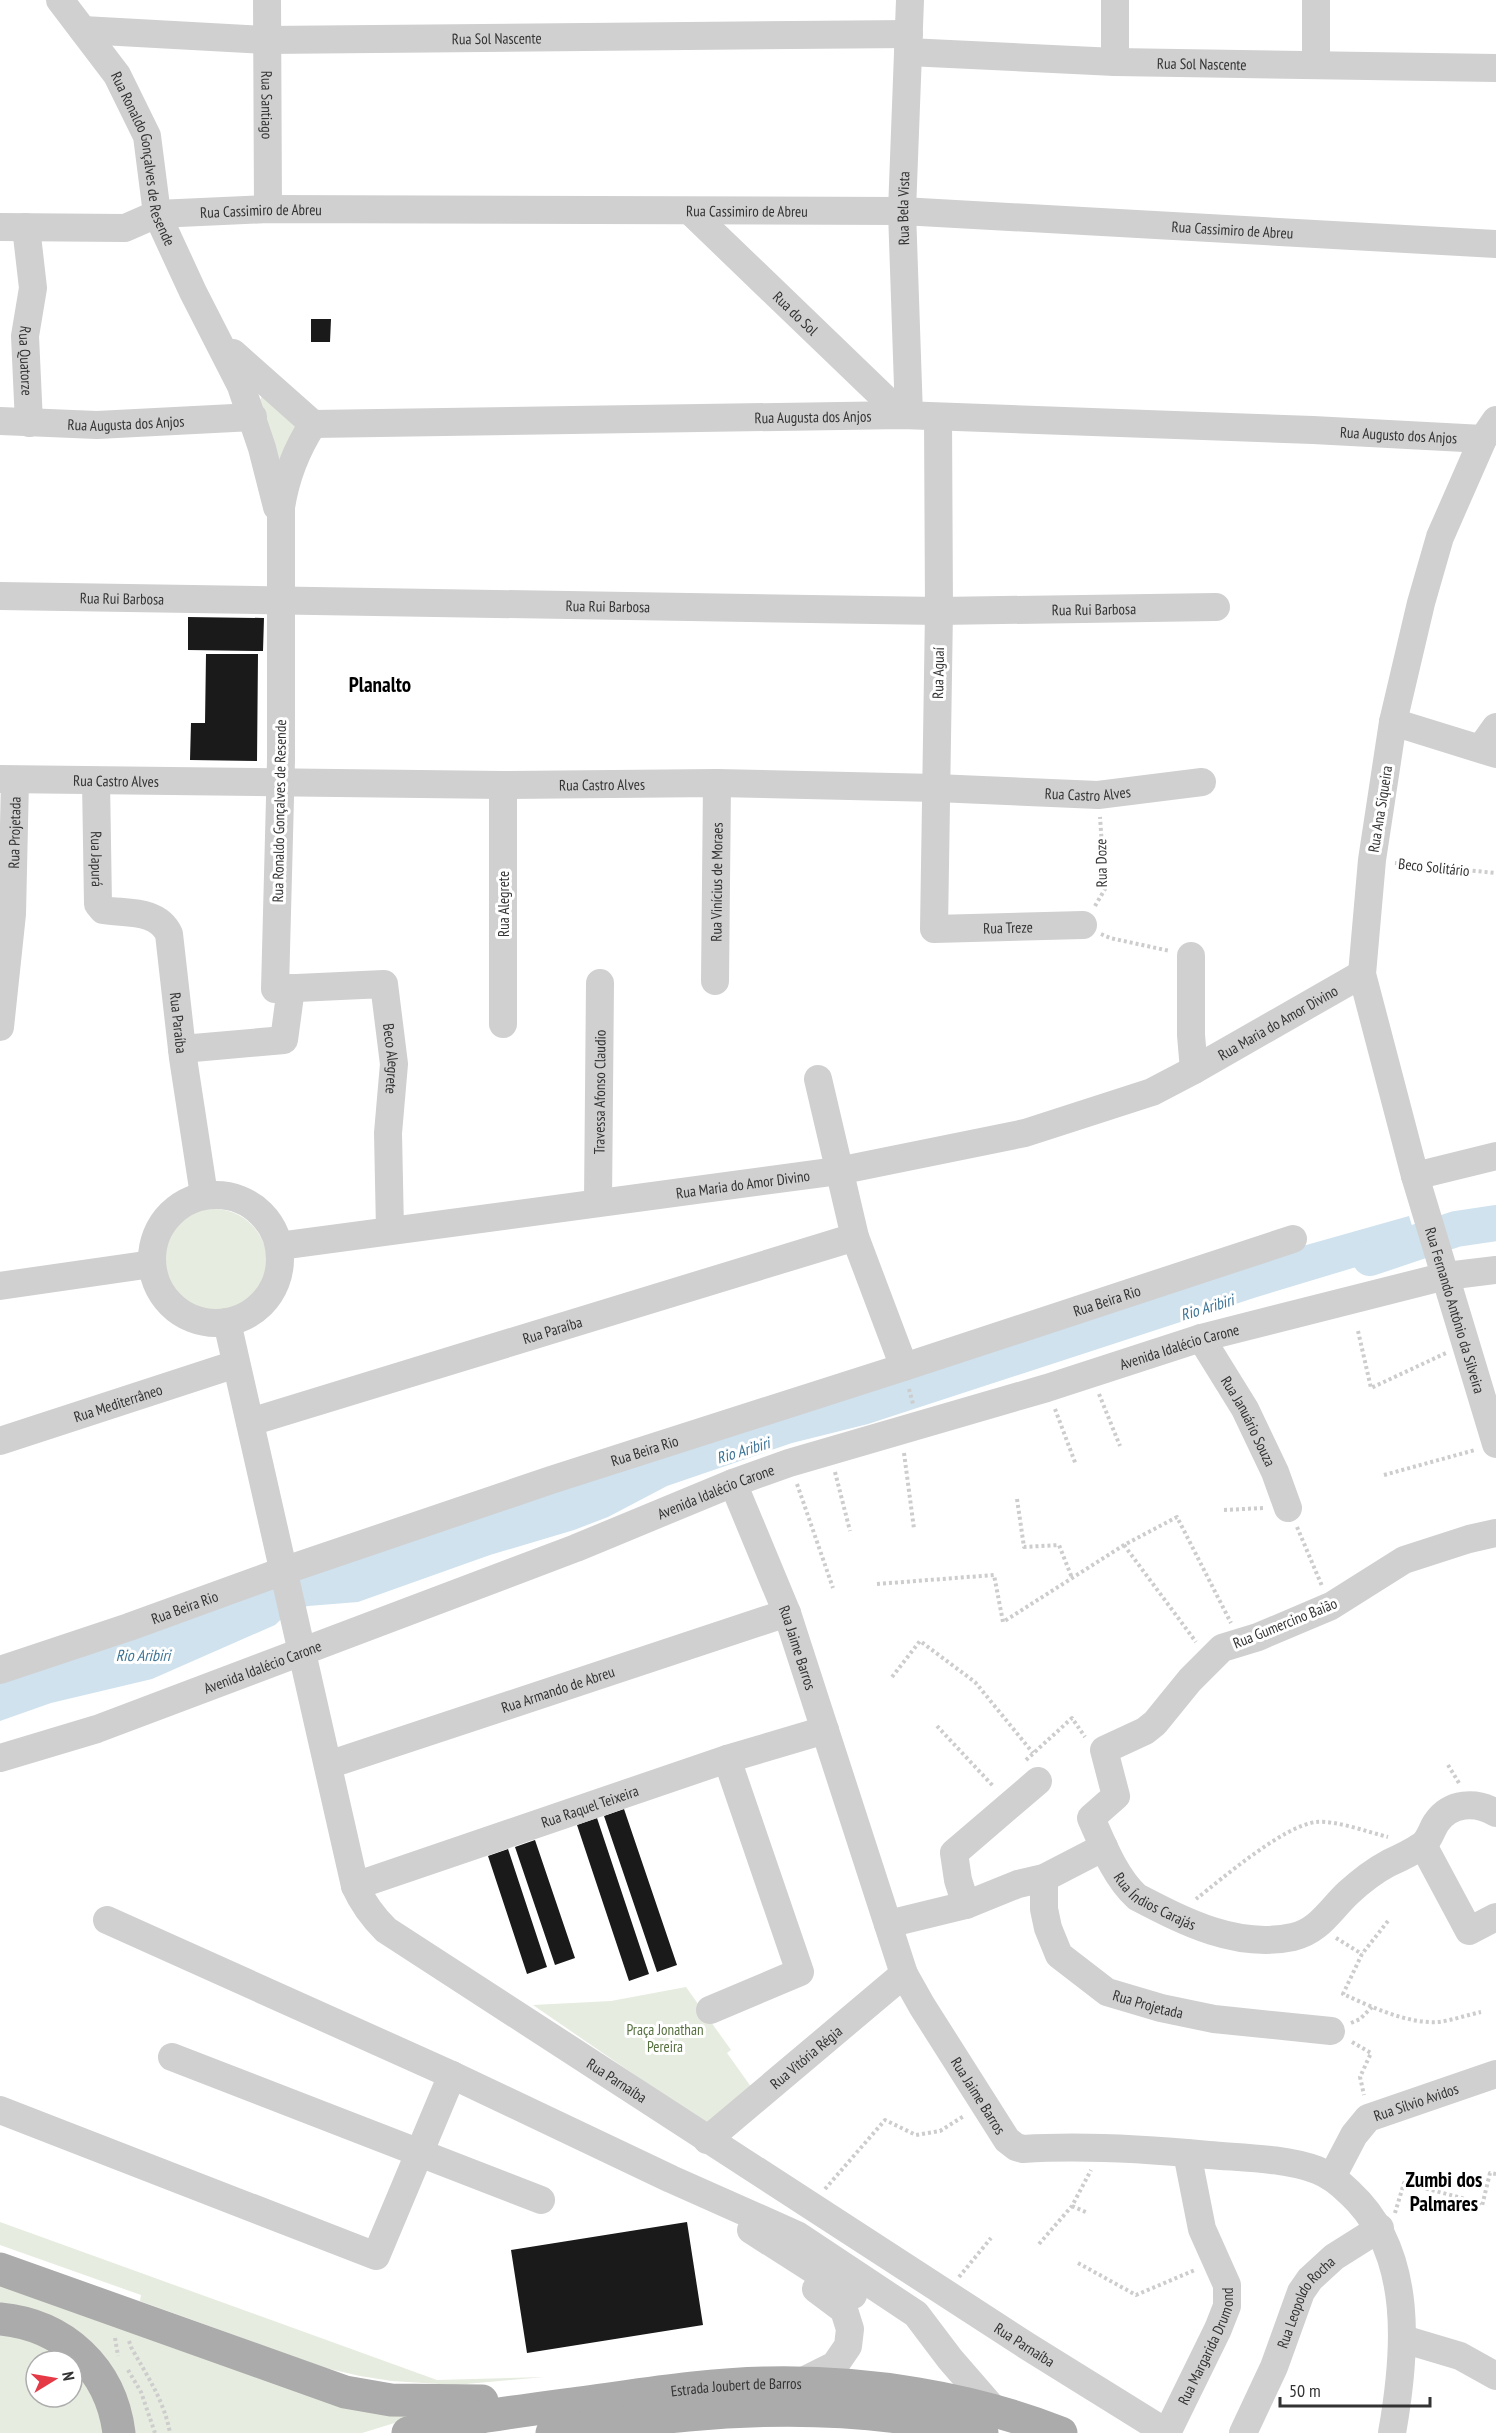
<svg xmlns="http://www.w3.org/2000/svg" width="1496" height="2433" font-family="'PT Sans Narrow',sans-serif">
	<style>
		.green { fill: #e6ecdf; fill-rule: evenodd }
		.water { fill: #cfe2ee }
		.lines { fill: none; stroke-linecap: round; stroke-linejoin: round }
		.river { stroke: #cfe2ee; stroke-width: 36 }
		.building { fill: #1a1a1a }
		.path { stroke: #cdcdcd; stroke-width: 4; stroke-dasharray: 3 3; stroke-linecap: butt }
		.minor { stroke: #d0d0d0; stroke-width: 28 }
		.major { stroke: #ababab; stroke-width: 33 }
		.labels { text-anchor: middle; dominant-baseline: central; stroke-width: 6; stroke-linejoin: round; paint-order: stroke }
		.street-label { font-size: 15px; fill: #333; stroke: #fff }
		.park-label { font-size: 15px; fill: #56703f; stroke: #fff }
		.water-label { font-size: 16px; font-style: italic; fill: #3f7597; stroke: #fff }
		.district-label { font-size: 21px; font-weight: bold; fill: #000; stroke: #fff }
	</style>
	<rect width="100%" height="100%" fill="#fff"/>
	<!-- green -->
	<path class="green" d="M262,396L298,422L278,462L260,400Z
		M161 1262a53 53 0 1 1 106 0a53 53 0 1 1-106 0Z
		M686,1987L731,2050L727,2053L754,2091L706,2124L533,2005L611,2001Z
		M0,2222L437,2380L544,2377L455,2385L392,2381L360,2376L325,2368L140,2301L141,2295L0,2245Z
		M0,2280L427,2413L362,2433H0ZM36,2361H72V2397H36Z"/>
	<!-- water -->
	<path class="water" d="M1409,1216L1419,1248L1257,1297L868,1424L792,1443L667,1486L608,1517L574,1530L490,1555L358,1602L308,1606L291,1610L275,1625L152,1679L51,1703L0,1721V1675L1235,1265Z"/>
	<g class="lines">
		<!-- river -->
		<path class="river" d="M1370,1258L1456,1229L1496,1223"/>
	</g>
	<!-- building -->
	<path class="building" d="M311,319H331L330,342H311Z
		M188,617L264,618L263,651L188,650Z
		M206,654H258L257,761L190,760L191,723H205Z
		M624,1809L677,1965L657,1972L604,1816Z
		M597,1818L649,1974L629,1981L577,1825Z
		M535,1840L575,1958L555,1965L515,1847Z
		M508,1849L547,1967L527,1974L488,1856Z
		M687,2222L703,2325L527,2353L511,2250Z"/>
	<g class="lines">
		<!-- path -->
		<path class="path" d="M1395,863L1496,873
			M1095,906L1105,889L1100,817
			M1101,934L1110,938L1170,951
			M1358,1331L1371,1388L1446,1353
			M909,1389L913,1404
			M1099,1394L1120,1446
			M1055,1409L1076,1465
			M904,1453L914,1529
			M835,1472L850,1531
			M1384,1475L1475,1450
			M797,1484L833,1588
			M1017,1499L1024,1547L1059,1545L1072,1578
			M1224,1510L1263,1508
			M1297,1527L1322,1586
			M1124,1545L1196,1642
			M877,1584L994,1575L1003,1622L1124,1545L1177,1517L1231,1623
			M892,1677L920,1641L975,1682L1033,1753
			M937,1726L994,1787
			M1026,1760L1072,1718L1085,1737
			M1448,1765L1459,1783
			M1196,1899C1223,1878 1283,1826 1316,1822C1335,1820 1368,1832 1388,1837
			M1388,1921L1362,1954L1343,1994C1372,2007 1407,2024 1439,2022C1453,2020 1467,2015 1481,2012
			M1336,1938L1362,1954
			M1351,2023L1360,2019L1372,2007
			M1352,2042L1371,2053L1360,2077L1364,2095
			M825,2189L885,2120L916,2135L940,2131L964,2116
			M1072,2206L1088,2213
			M1395,2213L1404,2183L1462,2198L1482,2206L1490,2173L1496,2174
			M1039,2244L1072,2206L1091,2170
			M1078,2263L1136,2295L1195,2270
			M959,2277L991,2238
			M115,2338L118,2356
			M129,2341L131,2347C147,2376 164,2400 170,2433
			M128,2370L141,2392L155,2433"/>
		<!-- minor -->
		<g class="minor">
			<path id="s1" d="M60,0L117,75L147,136L157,214L193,292L241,386L262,448L277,507"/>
			<path id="s2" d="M267,0L268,209"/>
			<path id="s3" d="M83,30L266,40L909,34"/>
			<path id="s4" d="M908,52L1115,62L1496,68"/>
			<path d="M1115,62V0"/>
			<path d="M1316,65V0"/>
			<path id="s5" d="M690,211L902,415"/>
			<path id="s6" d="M0,227L125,228L157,214L268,209L902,211L1496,244"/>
			<path id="s7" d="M26,227L33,288L25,336L29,423"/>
			<path d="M233,353L313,424"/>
			<path id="s8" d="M909,415L902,211L910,0"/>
			<path id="s9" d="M938,417L939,611L934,929L1083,925"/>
			<path id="s10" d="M1496,420L1483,439L1440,537L1421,603L1393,722L1372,860L1362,974L1415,1176L1496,1444"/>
			<path id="s11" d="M0,421L97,425L253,417"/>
			<path id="s12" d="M313,424L902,415L1313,430L1483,439"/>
			<path id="s13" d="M313,424C296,450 286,476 281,507V760L275,989L384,984L394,1064L388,1133L390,1230"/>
			<path id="s14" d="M0,596L939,611L1216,607"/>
			<path d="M1393,722L1496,754"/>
			<path d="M1481,748L1496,727"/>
			<path id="s15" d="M0,779L503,785L717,783L936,788L1098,795L1202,782"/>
			<path id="s16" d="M96,781L98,904L103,910C127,914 157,909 169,934L183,1058L204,1195"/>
			<path d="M1191,956V1035L1194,1070"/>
			<path id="s17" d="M715,981L717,783"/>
			<path d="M503,1024V785"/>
			<path id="s18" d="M0,1027L12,914L15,780"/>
			<path d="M182,1049L284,1040L291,988"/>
			<path d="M818,1079L855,1237L904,1367"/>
			<path d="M1415,1176L1496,1156"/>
			<circle cx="216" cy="1259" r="64"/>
			<path id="s19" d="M598,1202L600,983"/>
			<path id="s20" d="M279,1246L838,1171L1025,1133L1152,1092L1194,1070L1362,974"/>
			<path d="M0,1286L152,1264"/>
			<path id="s21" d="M227,1322L355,1886C363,1904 373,1917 386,1930L1027,2346L1167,2433"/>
			<path id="s22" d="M1201,1338L1245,1409L1275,1472L1288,1508"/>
			<path id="s23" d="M250,1422L855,1237"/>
			<path id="s24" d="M0,1441L236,1364"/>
			<path id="s25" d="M733,1483L787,1613L904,1974L922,2006L1007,2140L1016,2147L1023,2149C1085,2145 1147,2149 1209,2155C1244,2158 1284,2158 1317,2170C1330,2175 1340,2183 1350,2193C1415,2253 1406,2354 1392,2433"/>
			<path id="s26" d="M1496,1533L1469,1539L1404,1560L1331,1606L1258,1637L1222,1648L1190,1680L1155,1723L1145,1731L1104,1750L1116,1796L1091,1818C1103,1845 1115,1877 1137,1897C1185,1922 1237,1949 1293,1937C1319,1931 1330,1910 1348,1893C1361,1881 1374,1871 1389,1863C1400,1858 1411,1853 1421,1846C1429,1841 1431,1831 1436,1823C1450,1802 1476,1801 1496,1813"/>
			<path id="s27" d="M0,1670L129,1627L283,1571L551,1480L904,1367L1293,1239"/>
			<path id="s28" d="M0,1758L97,1729L576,1548L733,1483L789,1463L1047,1388L1201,1338L1446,1276L1496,1270"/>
			<path id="s29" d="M328,1765L787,1613"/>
			<path d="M1423,1845L1469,1931L1496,1917"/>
			<path id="s30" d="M1044,1878V1909L1048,1928L1059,1955L1107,1992L1161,2008L1214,2019L1331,2031"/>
			<path id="s31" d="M355,1886L727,1759L825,1730"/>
			<path d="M966,1905L958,1880L954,1853L1038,1781"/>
			<path d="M107,1920L452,2075L671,2179L797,2235L916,2314L950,2359L996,2412"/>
			<path d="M888,1924L966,1905L1018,1884L1044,1878L1104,1847"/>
			<path d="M710,2010L800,1972L727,1759"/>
			<path d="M172,2057L541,2200"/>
			<path d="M0,2110L376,2256L452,2075"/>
			<path id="s32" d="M707,2140L904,1974"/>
			<path id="s33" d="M1332,2177L1354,2135L1368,2118L1496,2074"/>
			<path d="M751,2230L853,2295"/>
			<path d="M1403,2339L1460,2356L1496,2376"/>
			<path d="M799,2383L835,2365L848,2346L850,2329L844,2310L816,2289"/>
			<path id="s34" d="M1167,2433L1218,2329L1227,2306V2285L1202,2229L1187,2153"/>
			<path id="s35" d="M1243,2433L1274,2367L1301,2292L1310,2279L1334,2257L1380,2228"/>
		</g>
		<!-- major -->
		<g class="major">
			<path d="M0,2269L345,2392L391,2400L482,2401"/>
			<path d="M0,2319C64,2325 111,2369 119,2433"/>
			<path id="s36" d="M408,2433C466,2417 527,2410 587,2402C646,2394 707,2384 767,2383C866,2381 969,2397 1061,2433"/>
			<path d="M552,2433C597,2427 643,2419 688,2415C784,2406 888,2409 982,2433"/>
		</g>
	</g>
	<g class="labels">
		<!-- street labels -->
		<g class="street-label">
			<text stroke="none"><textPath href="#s3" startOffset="414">Rua Sol Nascente</textPath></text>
			<text stroke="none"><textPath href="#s4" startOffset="294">Rua Sol Nascente</textPath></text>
			<text stroke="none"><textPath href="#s2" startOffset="105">Rua Santiago</textPath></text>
			<text stroke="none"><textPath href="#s1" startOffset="183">Rua Ronaldo Gonçalves de Resende</textPath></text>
			<text stroke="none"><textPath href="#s8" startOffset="207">Rua Bela Vista</textPath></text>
			<text stroke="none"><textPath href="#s6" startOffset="264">Rua Cassimiro de Abreu</textPath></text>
			<text stroke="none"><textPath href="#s6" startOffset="750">Rua Cassimiro de Abreu</textPath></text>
			<text stroke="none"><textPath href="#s6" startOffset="1236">Rua Cassimiro de Abreu</textPath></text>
			<text stroke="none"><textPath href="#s5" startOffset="147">Rua do Sol</textPath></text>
			<text stroke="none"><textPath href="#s7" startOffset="135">Rua Quatorze</textPath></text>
			<text stroke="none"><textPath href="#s12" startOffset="500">Rua Augusta dos Anjos</textPath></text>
			<text stroke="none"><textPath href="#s11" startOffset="126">Rua Augusta dos Anjos</textPath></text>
			<text stroke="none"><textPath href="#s12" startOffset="1086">Rua Augusto dos Anjos</textPath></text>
			<text stroke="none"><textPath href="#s14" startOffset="122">Rua Rui Barbosa</textPath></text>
			<text stroke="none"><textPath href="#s14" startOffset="608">Rua Rui Barbosa</textPath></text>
			<text stroke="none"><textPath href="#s14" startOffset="1094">Rua Rui Barbosa</textPath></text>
			<text transform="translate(938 673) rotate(-89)">Rua Aguaí</text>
			<text stroke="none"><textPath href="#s15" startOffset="116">Rua Castro Alves</textPath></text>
			<text stroke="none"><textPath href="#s15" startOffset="602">Rua Castro Alves</textPath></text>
			<text stroke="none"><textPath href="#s15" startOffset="1088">Rua Castro Alves</textPath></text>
			<text transform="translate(1380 809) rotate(-81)">Rua Ana Siqueira</text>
			<text transform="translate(279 811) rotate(-89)">Rua Ronaldo Gonçalves de Resende</text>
			<text stroke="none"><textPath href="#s18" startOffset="195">Rua Projetada</textPath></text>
			<text stroke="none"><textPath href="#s16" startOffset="78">Rua Japurá</textPath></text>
			<text transform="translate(1101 863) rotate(-91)">Rua Doze</text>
			<text transform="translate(1434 867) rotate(6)">Beco Solitário</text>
			<text stroke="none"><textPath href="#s17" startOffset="99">Rua Vinícius de Moraes</textPath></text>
			<text transform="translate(503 904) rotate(-90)">Rua Alegrete</text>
			<text stroke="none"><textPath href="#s9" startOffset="586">Rua Treze</textPath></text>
			<text stroke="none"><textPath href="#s20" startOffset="1032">Rua Maria do Amor Divino</textPath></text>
			<text stroke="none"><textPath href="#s16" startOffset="294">Rua Paraíba</textPath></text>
			<text stroke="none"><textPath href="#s13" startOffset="756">Beco Alegrete</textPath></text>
			<text stroke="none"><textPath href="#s19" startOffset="110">Travessa Afonso Claudio</textPath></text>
			<text stroke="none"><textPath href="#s20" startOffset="468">Rua Maria do Amor Divino</textPath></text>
			<text stroke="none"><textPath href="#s27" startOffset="1167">Rua Beira Rio</textPath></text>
			<text stroke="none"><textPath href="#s10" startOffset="924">Rua Fernando Antônio da Silveira</textPath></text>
			<text stroke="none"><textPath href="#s23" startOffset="316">Rua Paraíba</textPath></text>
			<text stroke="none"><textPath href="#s28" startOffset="1250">Avenida Idalécio Carone</textPath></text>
			<text stroke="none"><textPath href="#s24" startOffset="124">Rua Mediterrâneo</textPath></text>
			<text stroke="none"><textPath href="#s22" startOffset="96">Rua Januário Souza</textPath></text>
			<text stroke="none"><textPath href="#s27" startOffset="681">Rua Beira Rio</textPath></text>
			<text stroke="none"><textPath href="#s28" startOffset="764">Avenida Idalécio Carone</textPath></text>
			<text stroke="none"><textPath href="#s27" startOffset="195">Rua Beira Rio</textPath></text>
			<text transform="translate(1285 1623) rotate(-22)">Rua Gumercino Baião</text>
			<text stroke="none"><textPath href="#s25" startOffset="177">Rua Jaime Barros</textPath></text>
			<text stroke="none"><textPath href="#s28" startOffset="278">Avenida Idalécio Carone</textPath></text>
			<text stroke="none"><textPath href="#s29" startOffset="242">Rua Armando de Abreu</textPath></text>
			<text stroke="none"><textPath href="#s31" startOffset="248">Rua Raquel Teixeira</textPath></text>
			<text stroke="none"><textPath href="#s26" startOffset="648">Rua Índios Carajás</textPath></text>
			<text stroke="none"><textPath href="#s30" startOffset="183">Rua Projetada</textPath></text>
			<text stroke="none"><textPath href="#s32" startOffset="129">Rua Vitória Régia</textPath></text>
			<text stroke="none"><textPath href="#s21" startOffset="908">Rua Parnaíba</textPath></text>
			<text stroke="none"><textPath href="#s25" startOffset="663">Rua Jaime Barros</textPath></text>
			<text stroke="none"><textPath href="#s33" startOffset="120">Rua Sílvio Avidos</textPath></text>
			<text stroke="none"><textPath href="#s35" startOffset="146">Rua Leopoldo Rocha</textPath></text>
			<text stroke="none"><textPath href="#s21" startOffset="1394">Rua Parnaíba</textPath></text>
			<text stroke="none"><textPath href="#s34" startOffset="96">Rua Margarida Drumond</textPath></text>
			<text stroke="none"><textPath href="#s36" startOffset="332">Estrada Joubert de Barros</textPath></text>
		</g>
		<!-- park labels -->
		<g class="park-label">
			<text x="665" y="2029">Praça Jonathan<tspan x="665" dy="17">Pereira</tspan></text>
		</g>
		<!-- water labels -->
		<g class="water-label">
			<text transform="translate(1207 1307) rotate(-17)">Rio Aribiri</text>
			<text transform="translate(743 1450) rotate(-17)">Rio Aribiri</text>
			<text x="143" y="1655">Rio Aribiri</text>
		</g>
		<!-- district labels -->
		<g class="district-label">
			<text x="380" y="684">Planalto</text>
			<text x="1444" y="2179">Zumbi dos<tspan x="1444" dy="24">Palmares</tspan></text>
		</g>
	</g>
	<!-- north arrow -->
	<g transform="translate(54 2379) rotate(79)"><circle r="28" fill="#ffffff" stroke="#adadad" stroke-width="1.5"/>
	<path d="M0-4.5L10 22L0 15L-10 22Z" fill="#e63946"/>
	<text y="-9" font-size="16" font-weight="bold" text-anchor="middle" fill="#333333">N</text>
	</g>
	<!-- scale -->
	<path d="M1280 2397v9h150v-9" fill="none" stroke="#333333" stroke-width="3"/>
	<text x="1289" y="2397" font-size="18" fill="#333333" stroke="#ffffff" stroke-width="4.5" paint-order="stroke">50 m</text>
</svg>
